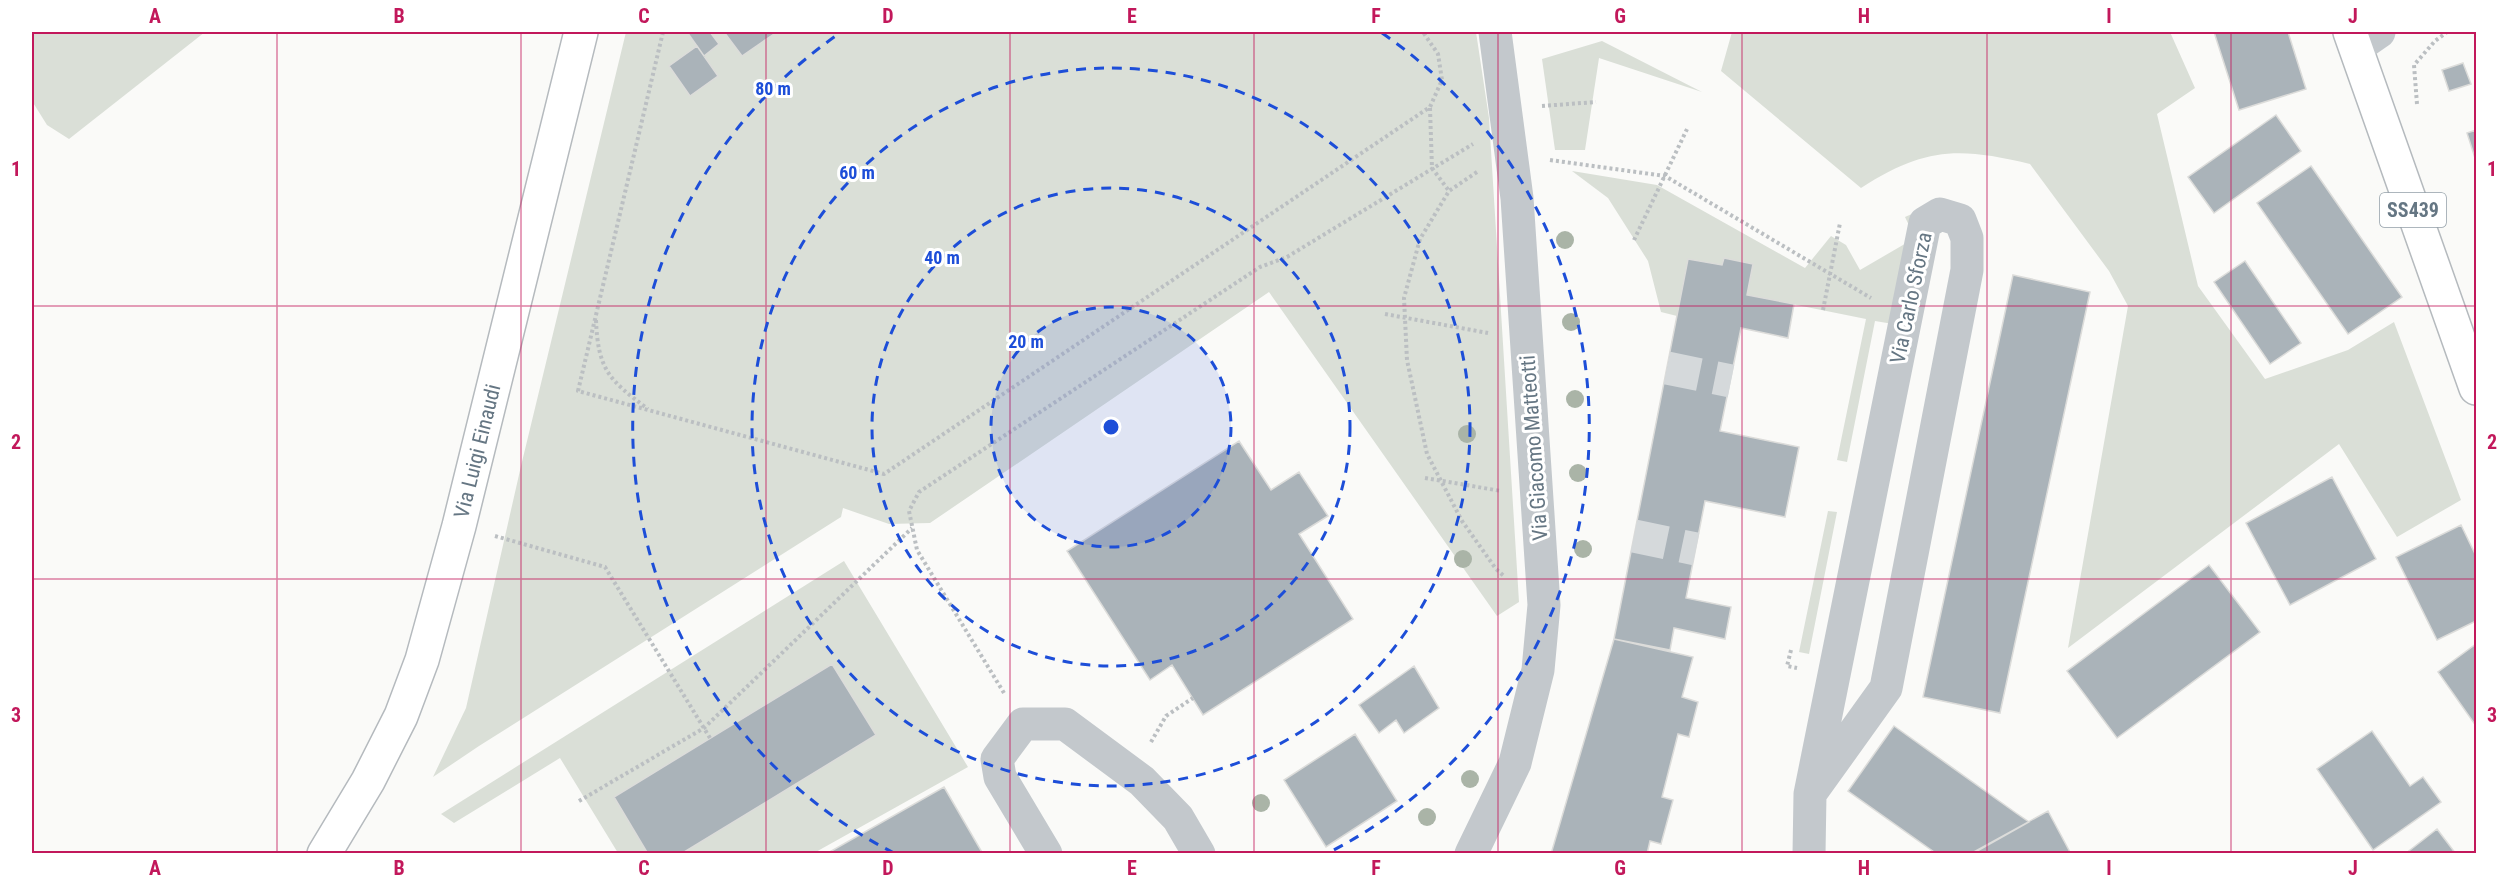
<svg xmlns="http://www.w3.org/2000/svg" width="2508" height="885" font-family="'Roboto Condensed',sans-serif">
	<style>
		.green { fill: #dadfd7 }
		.building { fill: #aab3b9; stroke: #dcdcda; stroke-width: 1.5 }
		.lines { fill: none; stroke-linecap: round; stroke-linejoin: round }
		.minor-tunnel { stroke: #d5d9db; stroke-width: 33; stroke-dasharray: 33 16; stroke-linecap: butt }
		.major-casing { stroke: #b5babe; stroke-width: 36 }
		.path { stroke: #bbbfc2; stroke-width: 4; stroke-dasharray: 3 3; stroke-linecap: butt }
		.minor { stroke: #c3c8cc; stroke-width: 33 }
		.major { stroke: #fff; stroke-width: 33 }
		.tree { fill: #aab4a7 }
		.grid { fill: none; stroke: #c2185b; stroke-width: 1.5; stroke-opacity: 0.55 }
		.ring { fill: none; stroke: #1d4ed8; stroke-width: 3; stroke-dasharray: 10 8 }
		.labels { text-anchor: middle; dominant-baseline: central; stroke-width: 6; stroke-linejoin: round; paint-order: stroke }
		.shield { fill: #fff; stroke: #939fa8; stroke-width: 1.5 }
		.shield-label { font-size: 20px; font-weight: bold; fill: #657683 }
		.street-label { font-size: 21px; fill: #657683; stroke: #fff }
		.centre { fill: #1d4ed8; stroke: #fff; stroke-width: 3 }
		.ring-label { font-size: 18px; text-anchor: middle; font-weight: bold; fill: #1d4ed8; stroke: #fff; stroke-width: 6; stroke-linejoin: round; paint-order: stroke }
		.neatline { fill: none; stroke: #c2185b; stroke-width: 2 }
		.grid-label { font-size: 20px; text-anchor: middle; font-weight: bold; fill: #c2185b }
	</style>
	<rect width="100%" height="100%" fill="#fafaf8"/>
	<!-- green -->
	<path class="green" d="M32,32H205L69,139L47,125L32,101Z
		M626,32H1476L1489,118L1519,602L1497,616L1269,292L930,523L889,524L843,508L841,517L479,746L433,777L466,708L521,466Z
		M1732,32H2170L2195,88L2157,114L2198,286L2265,379L2348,350L2394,322L2461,500L2397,537L2339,444L2068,648L2128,306L2109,271L2030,164C1959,147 1925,147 1861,188L1721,71Z
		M1602,41L1702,92L1599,58L1585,150H1555L1542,59Z
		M1572,171L1657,185L1805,268L1831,236L1846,245L1860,270L1915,238L1905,217L1914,213H1926L1928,216L1919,226L1899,325L1875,321L1847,462L1837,460L1866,319L1747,295L1753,264L1724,258L1722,265L1688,259L1677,316L1661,312L1648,261L1608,198Z
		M1828,511L1837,512L1809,654L1799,652Z
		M844,561L968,767L814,853H618L560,758L454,823L441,814Z"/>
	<!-- building -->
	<path class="building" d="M687,32H710L719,44L704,56Z
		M724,32H772L774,34L742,56Z
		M2214,32H2288L2306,89L2239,110Z
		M697,46L718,76L690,96L669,66Z
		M2463,63L2471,84L2449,91L2442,70Z
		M2276,115L2301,151L2214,213L2188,177Z
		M2476,130V161L2467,133Z
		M2311,166L2402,297L2348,334L2257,203Z
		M1724,258L1753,264L1747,295L1794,304L1788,338L1741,328L1720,431L1799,447L1785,517L1705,501L1686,598L1731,607L1725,639L1674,628L1670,650L1614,639L1688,259L1722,265Z
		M2245,261L2301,343L2270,364L2214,282Z
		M2013,275L2090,292L2000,713L1923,697Z
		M1239,441L1271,490L1299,472L1328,516L1299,534L1353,619L1203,715L1172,665L1150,680L1067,551Z
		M2332,477L2376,559L2290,605L2246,523Z
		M2461,525L2476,556V621L2437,640L2396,557Z
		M2209,565L2260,632L2117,738L2067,671Z
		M1614,639L1693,657L1682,697L1698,702L1689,737L1678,734L1662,797L1673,800L1661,844L1650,841L1647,854H1551Z
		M2476,644V726L2438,672Z
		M832,664L876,735L681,854H648L614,797Z
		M1414,666L1439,708L1404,733L1396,720L1379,733L1359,705Z
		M1894,726L2016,813L2029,822L1972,854H1937L1848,791Z
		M2372,731L2410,786L2423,777L2441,802L2373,850L2317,769Z
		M1355,734L1397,801L1326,847L1284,780Z
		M944,787L983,854H826Z
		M2048,811L2071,854H1973L1972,853Z
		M2437,829L2456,854H2405Z"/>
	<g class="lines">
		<!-- minor-tunnel -->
		<path class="minor-tunnel" d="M1667,368L1731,381
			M1634,536L1696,549"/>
		<!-- major casing -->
		<g class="major-casing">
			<g id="major">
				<path d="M2350,32L2476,388"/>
				<path id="s1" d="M324,854L368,781L401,716L422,660L459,526L581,32"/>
			</g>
		</g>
		<!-- path -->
		<path class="path" d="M663,32L578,391L884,474L1430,107L1442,80L1438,54L1423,32
			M2417,104L2414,65L2435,41L2447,32
			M1542,106L1596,102
			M1430,108L1432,168L1449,191
			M1550,160L1665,176L1871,298
			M1477,172L1449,191L1420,239L1404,298L1407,360L1427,454L1462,521L1496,569L1504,576
			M1634,240L1688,127
			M1823,310L1840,223
			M1385,314L1488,333
			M596,320C598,370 609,380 648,409
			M1425,478L1501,491
			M495,536L605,567L710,738
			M1791,650L1787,666L1797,668
			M1004,693L917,550L909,511L919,492L1260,267L1287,257L1473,144
			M1151,742L1166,716L1193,698
			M579,801L704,728L912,528"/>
		<!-- minor -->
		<path class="minor" d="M2356,48L2379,32
			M1046,854L1000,777L997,759L1023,724H1065L1142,781L1178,818L1199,854
			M1471,854L1515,763L1538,670L1544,605L1517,198L1495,32
			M1809,854L1810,794L1925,223L1940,214L1960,220L1967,238V270L1886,688L1810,794"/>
		<!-- major -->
		<use href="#major" class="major"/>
	</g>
	<!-- trees -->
	<g class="tree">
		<circle cx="1565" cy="240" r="9"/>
		<circle cx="1571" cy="322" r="9"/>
		<circle cx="1575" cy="399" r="9"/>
		<circle cx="1467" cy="434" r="9"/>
		<circle cx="1578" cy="473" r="9"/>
		<circle cx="1583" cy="549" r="9"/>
		<circle cx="1463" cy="559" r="9"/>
		<circle cx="1470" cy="779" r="9"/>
		<circle cx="1261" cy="803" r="9"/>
		<circle cx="1427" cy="817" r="9"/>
	</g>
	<!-- grid -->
	<path class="grid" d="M277,32V854M521,32V854M766,32V854M1010,32V854M1254,32V854M1498,32V854M1742,32V854M1987,32V854M2231,32V854M32,306H2476M32,579H2476"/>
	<!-- distance rings -->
	<circle cx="1111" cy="427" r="120" fill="#1d4ed8" fill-opacity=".12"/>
	<g class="ring">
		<circle cx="1111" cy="427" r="120"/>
		<circle cx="1111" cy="427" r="239"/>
		<circle cx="1111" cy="427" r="359"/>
		<path d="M894 853A478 478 0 0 1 840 33M1382 33A478 478 0 0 1 1328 853"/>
	</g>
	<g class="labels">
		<!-- shield labels -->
		<rect class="shield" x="2380" y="193" width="66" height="34" rx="4.5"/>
		<g class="shield-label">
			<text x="2413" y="210">SS439</text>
		</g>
		<!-- street labels -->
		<g class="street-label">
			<text transform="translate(1911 298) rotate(-78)">Via Carlo Sforza</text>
			<text transform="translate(1534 448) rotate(-94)">Via Giacomo Matteotti</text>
			<text stroke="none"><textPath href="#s1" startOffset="434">Via Luigi Einaudi</textPath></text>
		</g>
	</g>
	<circle cx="1111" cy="427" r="9" class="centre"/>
	<g class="ring-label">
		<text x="773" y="95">80 m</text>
		<text x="857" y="179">60 m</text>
		<text x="942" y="264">40 m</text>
		<text x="1026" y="348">20 m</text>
	</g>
	<!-- border -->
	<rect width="2508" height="885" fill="none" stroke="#ffffff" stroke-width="66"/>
	<rect x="33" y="33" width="2442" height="819" class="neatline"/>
	<g class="grid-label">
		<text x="155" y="23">A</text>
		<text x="399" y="23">B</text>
		<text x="644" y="23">C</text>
		<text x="888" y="23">D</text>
		<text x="1132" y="23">E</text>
		<text x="1376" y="23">F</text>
		<text x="1620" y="23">G</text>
		<text x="1864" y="23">H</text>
		<text x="2109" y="23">I</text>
		<text x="2353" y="23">J</text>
		<text x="16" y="176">1</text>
		<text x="2492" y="176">1</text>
		<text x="16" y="449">2</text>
		<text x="2492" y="449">2</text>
		<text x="16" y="722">3</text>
		<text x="2492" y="722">3</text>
		<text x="155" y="875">A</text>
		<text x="399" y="875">B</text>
		<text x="644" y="875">C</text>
		<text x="888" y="875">D</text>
		<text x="1132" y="875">E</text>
		<text x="1376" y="875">F</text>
		<text x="1620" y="875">G</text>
		<text x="1864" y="875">H</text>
		<text x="2109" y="875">I</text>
		<text x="2353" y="875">J</text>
	</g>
</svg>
